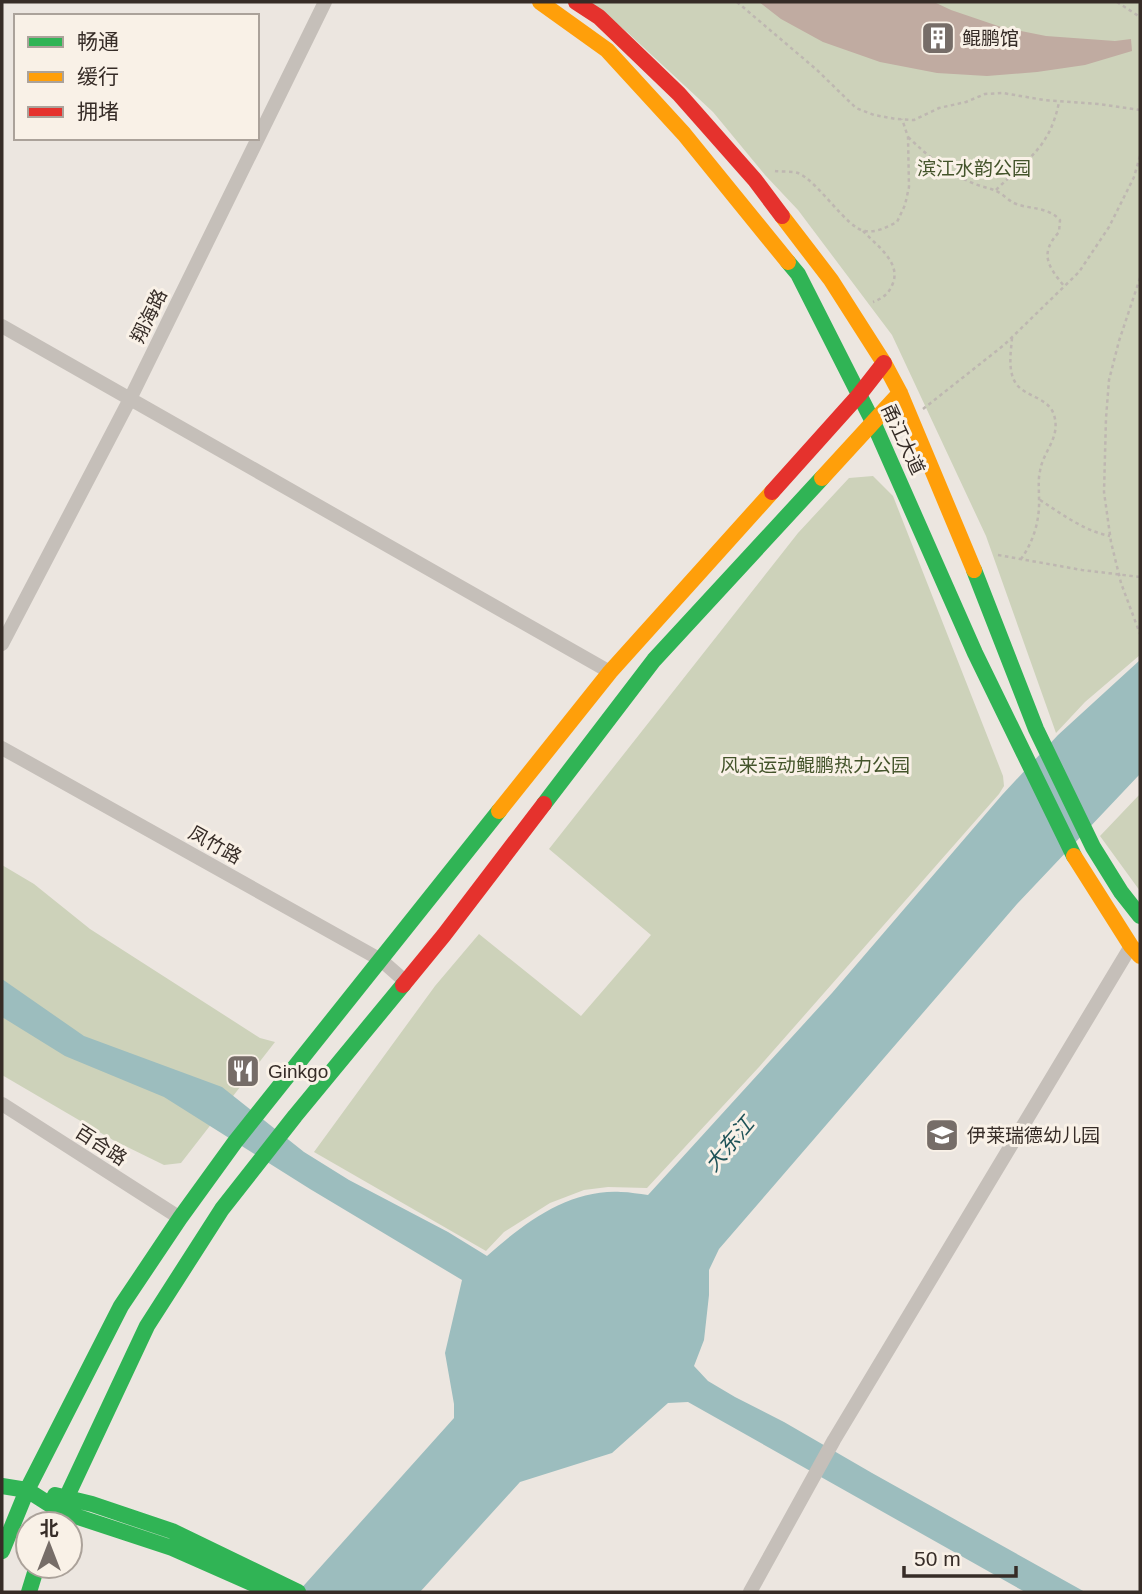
<svg xmlns="http://www.w3.org/2000/svg" width="1142" height="1594" font-family="Arial,'Noto Sans SC',sans-serif">
	<style>
		.green { fill: #cdd2ba }
		.water { fill: #9cbdbe }
		.building { fill: #c0aba1 }
		.lines { fill: none; stroke-linecap: round; stroke-linejoin: round }
		.path { stroke: #beb7b1; stroke-width: 2.5; stroke-dasharray: 3.5 3.5; stroke-linecap: butt }
		.street { stroke: #c5bfb9; stroke-width: 14 }
		.fast { stroke: #30b455; stroke-width: 16 }
		.slow { stroke: #ff9f0a; stroke-width: 16 }
		.jam { stroke: #e5322d; stroke-width: 16 }
		.labels { text-anchor: middle; dominant-baseline: central; stroke-width: 6; stroke-linejoin: round; paint-order: stroke }
		.poi-label { font-size: 19px; fill: #362c27; stroke: #f9f1e7; text-anchor: start }
		.park-label { font-size: 19px; fill: #44542b; stroke: #f9f1e7 }
		.street-label { font-size: 19px; fill: #362c27; stroke: #f9f1e7 }
		.water-label { font-size: 21px; font-style: italic; fill: #1d5257; stroke: #f9f1e7 }
	</style>
	<rect width="100%" height="100%" fill="#ece6e0"/>
	<!-- green -->
	<path class="green" d="M589,2H1140V655L1085,702L1056,733L986,536L892,335L798,210L765,175L713,112L627,32Z
		M873,476L893,496L1003,776L1004,786L999,794L759,1067L647,1188L608,1187L584,1190L550,1203L504,1232L486,1251L314,1152L435,986L479,934L581,1016L651,935L549,849L798,533L849,478Z
		M1140,794V891L1100,836Z
		M2,865L34,884L90,929L260,1038L275,1042L181,1163L164,1165L113,1140L2,1075Z"/>
	<!-- water -->
	<path class="water" d="M1140,660V774L1017,904L719,1249L709,1270V1295L704,1340L694,1366L708,1381L735,1397L784,1422L872,1473L1085,1592H1025L688,1402L668,1403L612,1453L520,1482L420,1592H298L454,1418V1404L445,1353L462,1280L310,1189L164,1097L65,1056L2,1017V979L84,1036L222,1087L304,1152L349,1180L448,1232L487,1256C524,1223 569,1189 621,1192C630,1192 639,1194 648,1195L832,993L1002,795L1058,735Z"/>
	<!-- building -->
	<path class="building" d="M759,2H934L951,10L1001,27L1046,36L1115,41L1131,39L1132,51L1085,65L1037,72L987,76L937,73L880,62L823,42L781,19Z"/>
	<g class="lines">
		<!-- path -->
		<path class="path" d="M737,2L817,70L856,108L874,115L896,119L914,120L939,108L966,102L985,94L1003,93L1044,100L1098,104L1140,110
			M1117,2L1140,17
			M908,137C929,157 948,173 975,184C982,187 990,188 996,191C1003,194 1008,200 1014,203C1030,210 1047,206 1060,220L1059,232C1039,254 1048,266 1064,286
			M775,171C782,172 792,171 798,173C819,182 847,229 865,231C876,233 887,227 897,222L905,205L909,187L908,137L902,119
			M996,190C1027,159 1050,148 1059,102
			M863,231C876,245 901,262 893,283C889,294 883,298 873,302
			M1140,278L1119,341L1109,380L1106,418L1104,492L1111,542L1121,583L1140,634
			M1012,338C1011,352 1007,372 1017,385C1027,397 1049,398 1054,415C1061,438 1043,451 1040,471C1038,480 1039,488 1039,498C1040,519 1034,541 1021,559
			M923,409L1004,345L1079,272L1109,227L1134,177L1140,156
			M1040,500C1062,514 1084,531 1110,536
			M998,555L1082,570L1140,577"/>
		<!-- street -->
		<path class="street" d="M2,326L610,672
			M2,644L130,399L325,2
			M2,748L381,960L406,982
			M2,1104L180,1218
			M750,1592L834,1440L1131,946"/>
		<!-- fast -->
		<path class="fast" d="M788,262L798,274L873,422L975,653L1074,856
			M974,570L1036,729L1093,847L1121,892L1140,916
			M544,804L654,660L822,478
			M2,1486L27,1490L60,1511L172,1548L272,1592
			M55,1495L92,1504L172,1531L298,1592
			M54,1524L147,1326L222,1209L295,1116L403,985
			M2,1551L27,1490L121,1306L180,1218L235,1142L499,811
			M29,1592L37,1566"/>
		<!-- slow -->
		<path class="slow" d="M540,2L607,50L684,134L788,262
			M782,216L831,280L884,363L900,393L974,570
			M822,478L900,393
			M499,811L610,672L772,492
			M1074,856L1131,946L1140,956"/>
		<!-- jam -->
		<path class="jam" d="M576,2L599,17L679,94L755,180L782,216
			M772,492L859,395L884,363
			M403,985L444,935L544,804"/>
	</g>
	<!-- icons -->
	<defs>
		<g id="building-square" transform="scale(1.75)"><rect x="-9" y="-9" width="18" height="18" rx="4" fill="#766d68" stroke="#f9f1e7"/><path d="M-4-6H4V6H1V3H-1V6H-4ZM-2.5-4.3h1.7v1.8h-1.7ZM.8-4.3h1.7v1.8H.8ZM-2.5-1h1.7V.8h-1.7ZM.8-1h1.7V.8H.8Z" fill="#fff"/></g>
		<g id="restaurant-square" transform="scale(1.75)"><rect x="-9" y="-9" width="18" height="18" rx="4" fill="#766d68" stroke="#f9f1e7"/><path d="M-5-6h1v4h1v-4h1v4h1v-4h1v5L-1.5 .5V6h-2V.5L-5-1ZM5-6V6H3V1.5H1.5Q1.5-4 5-6Z" fill="#fff"/></g>
		<g id="school-square" transform="scale(1.75)"><rect x="-9" y="-9" width="18" height="18" rx="4" fill="#766d68" stroke="#f9f1e7"/><path d="M0-5L7-2L0 1L-7-2ZM-4 1L0 2.5L4 1V4Q0 6-4 4Z" fill="#fff"/></g>
	</defs>
	<g fill-rule="evenodd">
		<use href="#building-square" x="938" y="38"/>
		<use href="#restaurant-square" x="243" y="1071"/>
		<use href="#school-square" x="942" y="1135"/>
	</g>
	<g class="labels">
		<!-- poi labels -->
		<g class="poi-label">
			<text x="962" y="38">鲲鹏馆</text>
			<text x="268" y="1071">Ginkgo</text>
			<text x="967" y="1135">伊莱瑞德幼儿园</text>
		</g>
		<!-- park labels -->
		<g class="park-label">
			<text x="974" y="168">滨江水韵公园</text>
			<text x="815" y="765">风来运动鲲鹏热力公园</text>
		</g>
		<!-- street labels -->
		<g class="street-label">
			<text transform="translate(149 316) rotate(-64)">翔海路</text>
			<text transform="translate(903 439) rotate(65)">甬江大道</text>
			<text transform="translate(215 845) rotate(29)">凤竹路</text>
			<text transform="translate(101 1145) rotate(33)">百合路</text>
		</g>
		<!-- water labels -->
		<g class="water-label">
			<text transform="translate(729 1144) rotate(-50)">大东江</text>
		</g>
	</g>
	<!-- border -->
	<rect width="1142" height="1594" fill="none" stroke="#362c27" stroke-width="7"/>
	<!-- legend -->
	<rect x="14" y="14" width="245" height="126" fill="#f9f1e7" stroke="#aba29a" stroke-width="2"/>
	<rect x="28" y="37" width="35" height="10" fill="#30b455" stroke="#aba29a" stroke-width="2"/>
	<text x="77" y="49" font-size="21" fill="#362c27">畅通</text>
	<rect x="28" y="72" width="35" height="10" fill="#ff9f0a" stroke="#aba29a" stroke-width="2"/>
	<text x="77" y="84" font-size="21" fill="#362c27">缓行</text>
	<rect x="28" y="107" width="35" height="10" fill="#e5322d" stroke="#aba29a" stroke-width="2"/>
	<text x="77" y="119" font-size="21" fill="#362c27">拥堵</text>
	<!-- north arrow -->
	<g transform="translate(49 1545)"><circle r="33" fill="#f9f1e7" stroke="#aba29a" stroke-width="2"/>
	<path d="M0-5L12 26L0 18L-12 26Z" fill="#766d68"/>
	<text y="-10" font-size="19" font-weight="bold" text-anchor="middle" fill="#362c27">北</text>
	</g>
	<!-- scale -->
	<path d="M904 1566v10h112v-10" fill="none" stroke="#362c27" stroke-width="3.5"/>
	<text x="914" y="1566" font-size="21" fill="#362c27" stroke="#f9f1e7" stroke-width="5" paint-order="stroke">50 m</text>
</svg>
